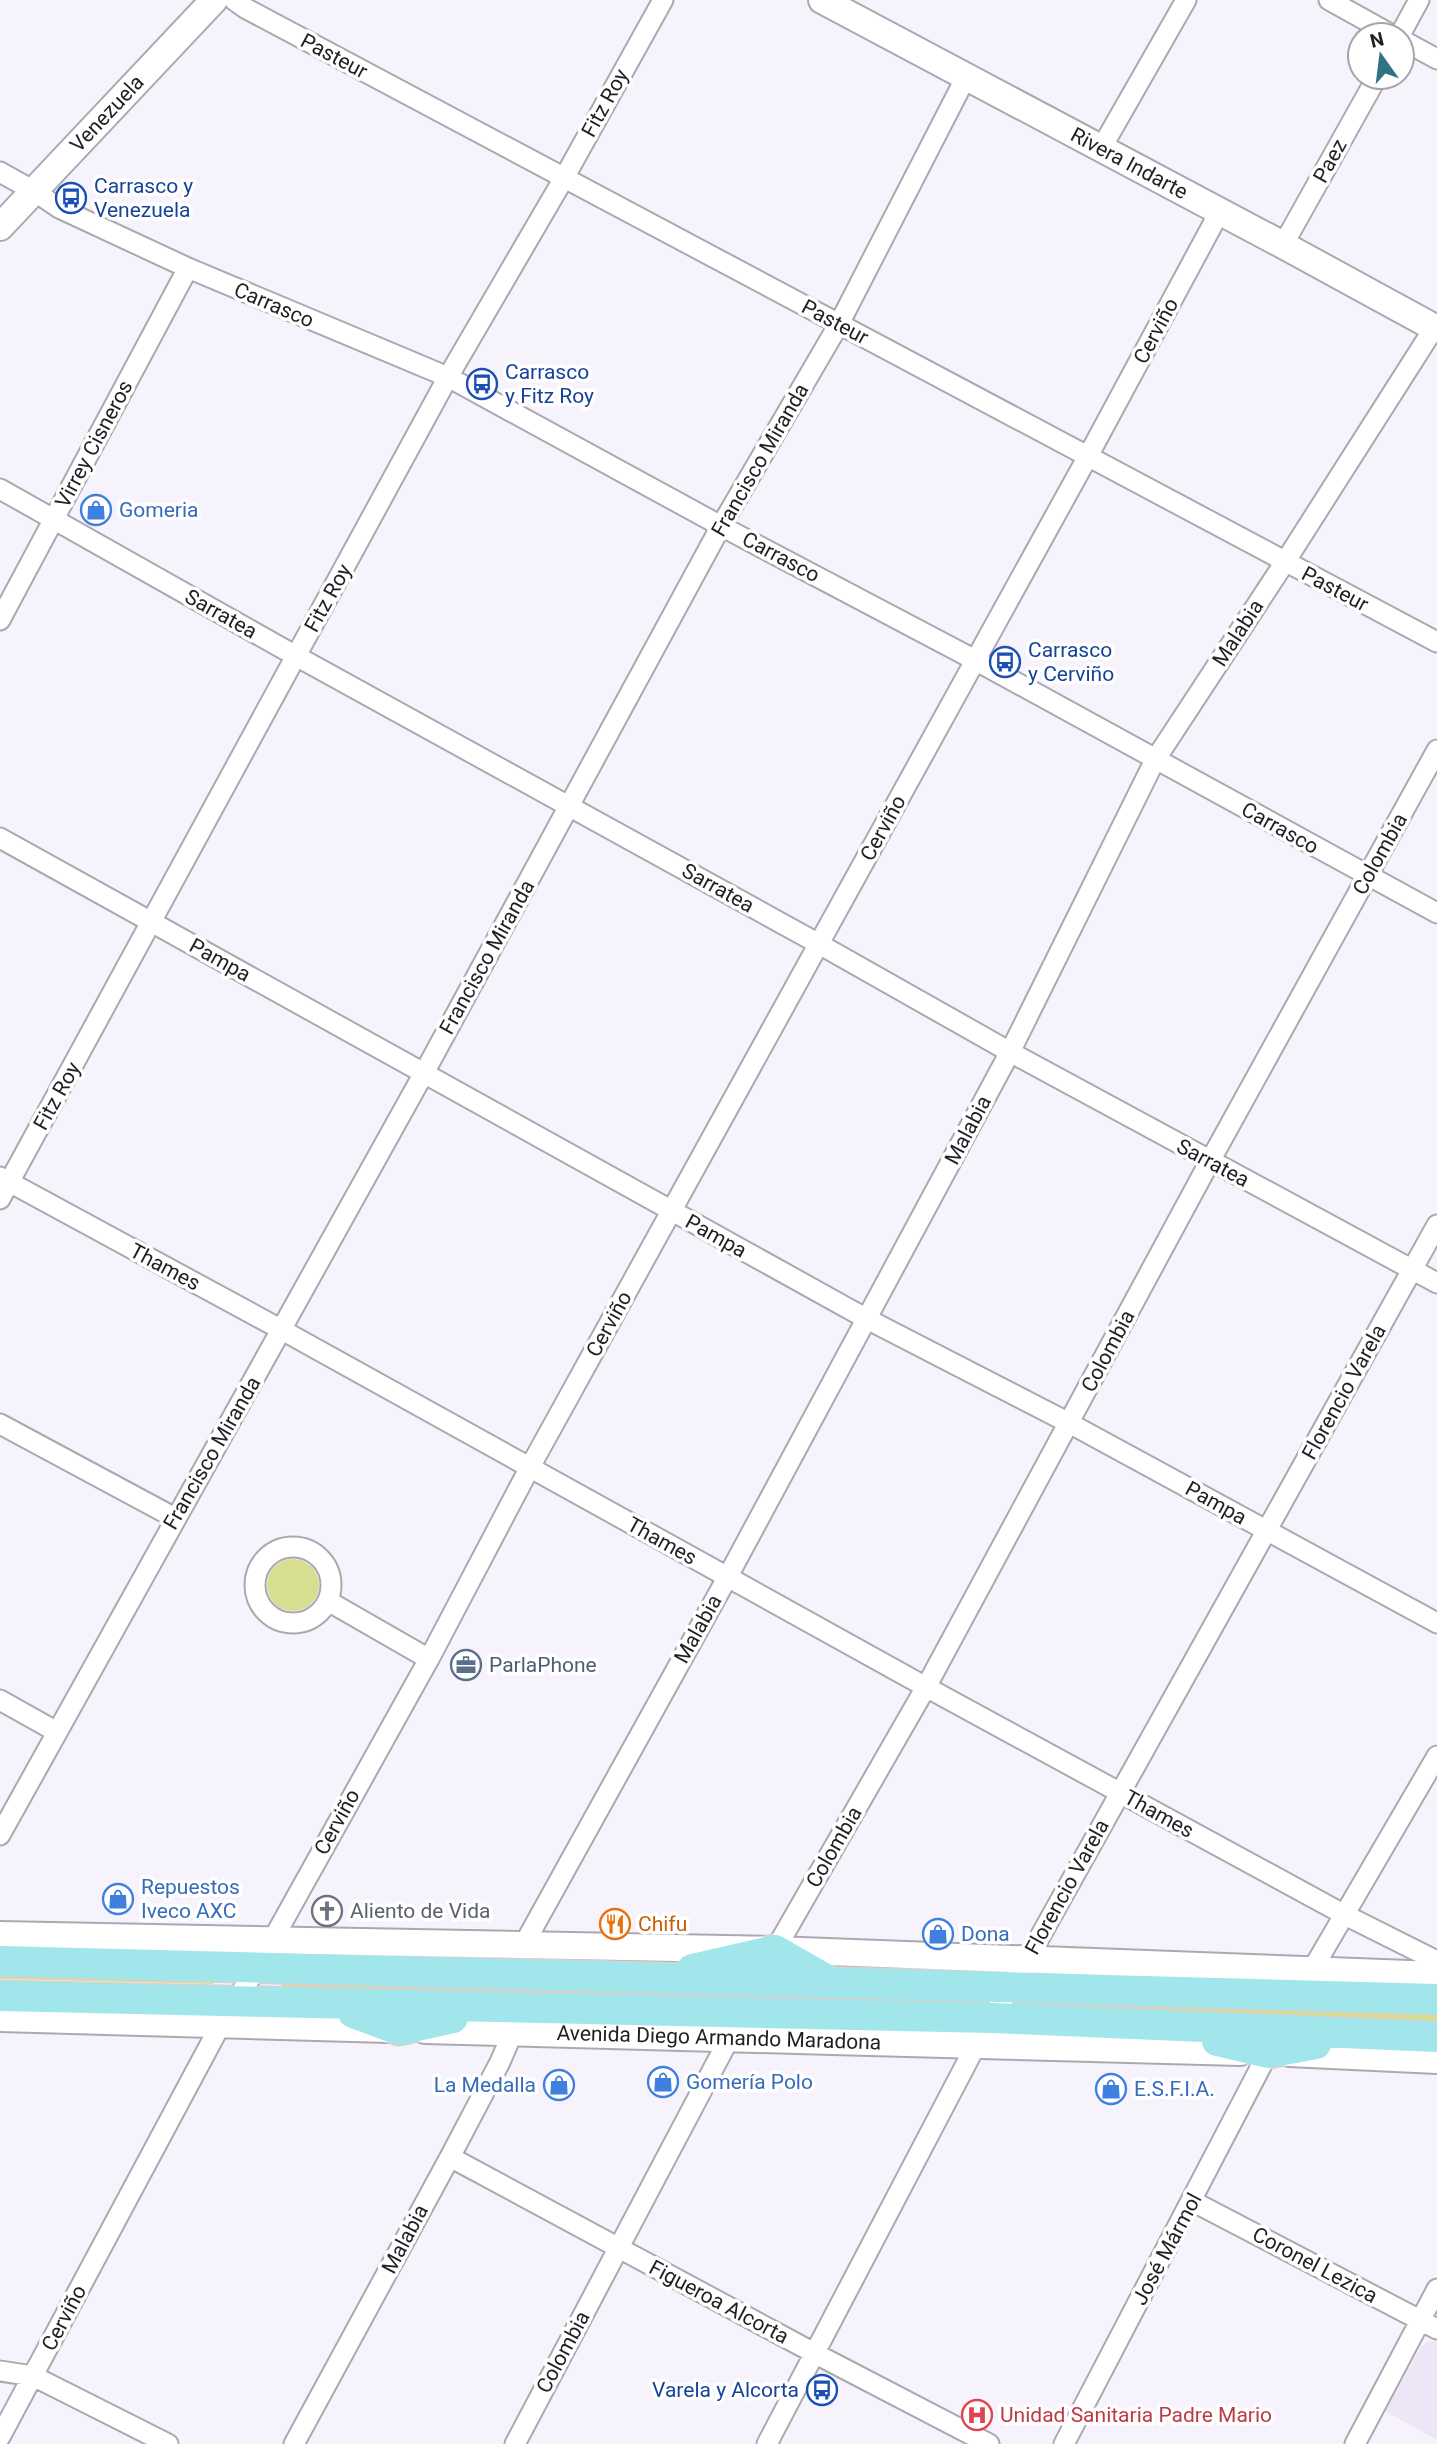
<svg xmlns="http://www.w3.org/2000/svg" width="1437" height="2444" font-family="Roboto,sans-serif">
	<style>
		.built { fill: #eee6f6 }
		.green { fill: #d8de90 }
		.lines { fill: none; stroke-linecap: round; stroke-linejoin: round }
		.street-casing { stroke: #aca8b1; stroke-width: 23 }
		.secondary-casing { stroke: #aca8b1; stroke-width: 30 }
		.primary-casing { stroke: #d3d2d3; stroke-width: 33 }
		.street { stroke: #fff; stroke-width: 19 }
		.secondary { stroke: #fff; stroke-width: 26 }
		.primary { stroke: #a1e6ea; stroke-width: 30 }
		.labels { text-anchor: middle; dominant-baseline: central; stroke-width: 7; stroke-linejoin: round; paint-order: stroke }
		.street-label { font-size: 21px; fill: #211f22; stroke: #fff }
		.transit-label { font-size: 21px; fill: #164399; stroke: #fff; text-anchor: start }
		.shop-label { font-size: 21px; fill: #366cbe; stroke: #fff; text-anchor: start }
		.service-label { font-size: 21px; fill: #4e5e75; stroke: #fff; text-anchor: start }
		.worship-label { font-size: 21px; fill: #5b616d; stroke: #fff; text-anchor: start }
		.food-label { font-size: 21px; fill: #c56008; stroke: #fff; text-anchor: start }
		.health-label { font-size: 21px; fill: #be3a42; stroke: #fff; text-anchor: start }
	</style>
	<rect width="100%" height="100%" fill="#f7f3fc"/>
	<!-- built -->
	<path class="built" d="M1437,2340V2440L1385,2411L1421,2347L1428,2342Z"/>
	<!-- green -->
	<path class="green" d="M267 1585a26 26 0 1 1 52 0a26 26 0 1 1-52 0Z
		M0,1972L204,1977L214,1984L0,1979Z
		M288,1978L975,2000L964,2006L288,1989L278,1983Z
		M1046,2002L1437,2012V2022L1045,2013L1035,2006Z"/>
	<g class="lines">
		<!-- street casing -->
		<g class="street-casing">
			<path id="street" d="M234,0L245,8L1437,642
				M1329,0L1392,35
				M1400,35L1419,0
				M1402,40L1437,59
				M1102,147L1186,0
				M0,172L34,191L59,208L188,268L448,377L721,526L975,660L1437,913
				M1283,245L1377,77
				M0,489L296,656L819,944L1010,1052L1437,1283
				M0,620L188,268
				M0,838L867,1319L1069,1423L1437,1623
				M0,1177L282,1330L926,1687L1345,1915L1437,1961
				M0,1199L448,377L564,178L663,0
				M0,1424L175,1518
				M255 1585a38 38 0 1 1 76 0a38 38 0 1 1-76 0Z
				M328,1601L429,1659
				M0,1700L57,1732
				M0,1835L424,1073L721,526L839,324L967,75
				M523,1946L727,1578L1010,1052L1155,760L1285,562L1434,328
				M775,1950L926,1687L1210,1161L1437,750
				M1312,1970L1437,1756
				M450,2157L814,2353L989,2444
				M1192,2201L1437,2329
				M0,2371L33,2376L168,2444
				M0,2437L221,2024L258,1966L429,1659L530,1467L1087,458L1220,211
				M294,2444L450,2157L500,2062L513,2032
				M515,2444L730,2037
				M767,2444L975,2047L1027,1960L1437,1225
				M1064,2444L1268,2053
				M1355,2444L1437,2289"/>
		</g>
		<!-- secondary casing -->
		<g class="secondary-casing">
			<g id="secondary">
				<path id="s1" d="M822,0L1283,245L1437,329"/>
				<path id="s2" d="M0,227L214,0"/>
				<path d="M0,1935L775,1950L1437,1975"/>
				<path d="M0,2018L387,2029"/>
				<path id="s3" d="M425,2030C697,2035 968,2047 1240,2052"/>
				<path d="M1289,2053L1437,2060"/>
			</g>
		</g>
		<!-- primary casing -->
		<g class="primary-casing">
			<path id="primary" d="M0,1961C479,1970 958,1988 1437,1999
				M692,1969L775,1950L831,1982
				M0,1996L992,2018L1437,2037
				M353,2013L399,2030L453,2018
				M1217,2041L1268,2053L1316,2044"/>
		</g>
		<!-- street -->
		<use href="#street" class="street"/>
		<!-- secondary -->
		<use href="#secondary" class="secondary"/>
		<!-- primary -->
		<use href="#primary" class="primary"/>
	</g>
	<!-- icons -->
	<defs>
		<g id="bus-ring" transform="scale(1.575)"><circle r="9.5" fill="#fff" stroke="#1a4fb4" stroke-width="1.5"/><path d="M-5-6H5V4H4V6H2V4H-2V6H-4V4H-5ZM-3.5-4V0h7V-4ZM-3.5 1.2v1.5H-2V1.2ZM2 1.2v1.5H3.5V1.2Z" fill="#1a4fb4"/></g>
		<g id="shop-ring" transform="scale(1.575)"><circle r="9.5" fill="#fff" stroke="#3f7fe0" stroke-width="1.5"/><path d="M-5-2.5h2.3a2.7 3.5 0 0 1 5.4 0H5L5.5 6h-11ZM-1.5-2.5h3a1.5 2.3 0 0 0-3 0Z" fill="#3f7fe0"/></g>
		<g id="office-ring" transform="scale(1.575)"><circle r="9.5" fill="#fff" stroke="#5c6f8a" stroke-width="1.5"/><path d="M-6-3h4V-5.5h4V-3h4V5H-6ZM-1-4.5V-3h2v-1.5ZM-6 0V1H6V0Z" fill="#5c6f8a"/></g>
		<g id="church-ring" transform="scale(1.575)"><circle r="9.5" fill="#fff" stroke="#6b7280" stroke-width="1.5"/><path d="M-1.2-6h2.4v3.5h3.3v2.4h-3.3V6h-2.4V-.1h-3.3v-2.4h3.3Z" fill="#6b7280"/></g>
		<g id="restaurant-ring" transform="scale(1.575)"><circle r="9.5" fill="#fff" stroke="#e8710a" stroke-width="1.5"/><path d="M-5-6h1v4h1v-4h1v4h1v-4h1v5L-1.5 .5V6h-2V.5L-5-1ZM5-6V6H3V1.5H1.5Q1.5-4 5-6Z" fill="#e8710a"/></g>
		<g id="hospital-ring" transform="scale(1.575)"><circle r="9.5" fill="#fff" stroke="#e0444e" stroke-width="1.5"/><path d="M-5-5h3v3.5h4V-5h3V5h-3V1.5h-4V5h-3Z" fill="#e0444e"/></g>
	</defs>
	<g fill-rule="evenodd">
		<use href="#bus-ring" x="71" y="198"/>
		<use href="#bus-ring" x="482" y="384"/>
		<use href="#shop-ring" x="96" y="510"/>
		<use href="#bus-ring" x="1005" y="662"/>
		<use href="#office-ring" x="466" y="1665"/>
		<use href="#shop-ring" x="118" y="1899"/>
		<use href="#church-ring" x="327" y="1911"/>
		<use href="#restaurant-ring" x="615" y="1924"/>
		<use href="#shop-ring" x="938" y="1934"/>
		<use href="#shop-ring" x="663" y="2082"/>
		<use href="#shop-ring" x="559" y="2085"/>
		<use href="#shop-ring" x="1111" y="2089"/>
		<use href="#bus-ring" x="822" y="2390"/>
		<use href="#hospital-ring" x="977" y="2415"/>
	</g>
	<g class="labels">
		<!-- street labels -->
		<g class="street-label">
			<text transform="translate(334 56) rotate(28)">Pasteur</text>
			<text transform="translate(605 103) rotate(-61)">Fitz Roy</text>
			<text stroke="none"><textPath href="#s2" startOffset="156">Venezuela</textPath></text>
			<text transform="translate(1330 161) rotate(-61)">Paez</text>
			<text stroke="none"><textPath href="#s1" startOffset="348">Rivera Indarte</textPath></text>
			<text transform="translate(274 305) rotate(23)">Carrasco</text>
			<text transform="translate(835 322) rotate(28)">Pasteur</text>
			<text transform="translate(1156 331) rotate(-62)">Cerviño</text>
			<text transform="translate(94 444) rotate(-62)">Virrey Cisneros</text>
			<text transform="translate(760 460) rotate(-60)">Francisco Miranda</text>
			<text transform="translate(781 557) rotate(28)">Carrasco</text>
			<text transform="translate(1335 589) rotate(28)">Pasteur</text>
			<text transform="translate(328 598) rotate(-61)">Fitz Roy</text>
			<text transform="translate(221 614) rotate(29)">Sarratea</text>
			<text transform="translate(1238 633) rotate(-57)">Malabia</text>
			<text transform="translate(883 828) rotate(-61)">Cerviño</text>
			<text transform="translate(1280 828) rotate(29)">Carrasco</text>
			<text transform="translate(1380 854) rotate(-61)">Colombia</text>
			<text transform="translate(718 888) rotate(29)">Sarratea</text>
			<text transform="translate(487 957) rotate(-61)">Francisco Miranda</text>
			<text transform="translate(220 960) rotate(29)">Pampa</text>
			<text transform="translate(57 1096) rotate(-61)">Fitz Roy</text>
			<text transform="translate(968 1130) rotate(-62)">Malabia</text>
			<text transform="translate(1213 1163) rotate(28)">Sarratea</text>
			<text transform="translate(716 1236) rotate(29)">Pampa</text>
			<text transform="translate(165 1267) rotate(28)">Thames</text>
			<text transform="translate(609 1324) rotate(-61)">Cerviño</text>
			<text transform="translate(1108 1351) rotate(-62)">Colombia</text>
			<text transform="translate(1344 1392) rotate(-61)">Florencio Varela</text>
			<text transform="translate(212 1453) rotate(-60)">Francisco Miranda</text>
			<text transform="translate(1216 1503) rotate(29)">Pampa</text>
			<text transform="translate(662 1541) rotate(29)">Thames</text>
			<text transform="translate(698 1629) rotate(-61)">Malabia</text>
			<text transform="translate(1159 1814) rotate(29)">Thames</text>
			<text transform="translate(337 1822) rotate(-61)">Cerviño</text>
			<text transform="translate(834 1847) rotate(-60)">Colombia</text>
			<text transform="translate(1067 1887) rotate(-61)">Florencio Varela</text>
			<text stroke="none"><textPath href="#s3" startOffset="294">Avenida Diego Armando Maradona</textPath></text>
			<text transform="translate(405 2239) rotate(-62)">Malabia</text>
			<text transform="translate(1167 2249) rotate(-62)">José Mármol</text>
			<text transform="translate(1315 2265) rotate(28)">Coronel Lezica</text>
			<text transform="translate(719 2302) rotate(28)">Figueroa Alcorta</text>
			<text transform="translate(64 2318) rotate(-62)">Cerviño</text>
			<text transform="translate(563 2352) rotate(-62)">Colombia</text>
		</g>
		<!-- transit labels -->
		<g class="transit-label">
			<text x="94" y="186">Carrasco y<tspan x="94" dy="24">Venezuela</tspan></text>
			<text x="505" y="372">Carrasco<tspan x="505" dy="24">y Fitz Roy</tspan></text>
			<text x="1028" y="650">Carrasco<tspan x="1028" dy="24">y Cerviño</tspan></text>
			<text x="799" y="2390" text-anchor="end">Varela y Alcorta</text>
		</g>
		<!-- shop labels -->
		<g class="shop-label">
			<text x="119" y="510">Gomeria</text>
			<text x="141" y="1887">Repuestos<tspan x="141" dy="24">Iveco AXC</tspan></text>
			<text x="961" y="1934">Dona</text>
			<text x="686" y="2082">Gomería Polo</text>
			<text x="536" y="2085" text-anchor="end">La Medalla</text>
			<text x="1134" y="2089">E.S.F.I.A.</text>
		</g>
		<!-- service labels -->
		<g class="service-label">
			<text x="489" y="1665">ParlaPhone</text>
		</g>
		<!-- worship labels -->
		<g class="worship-label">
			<text x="350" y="1911">Aliento de Vida</text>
		</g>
		<!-- food labels -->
		<g class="food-label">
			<text x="638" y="1924">Chifu</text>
		</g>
		<!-- health labels -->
		<g class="health-label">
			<text x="1000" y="2415">Unidad Sanitaria Padre Mario</text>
		</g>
	</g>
	<!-- north arrow -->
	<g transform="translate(1381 56) rotate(346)"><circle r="33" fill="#ffffff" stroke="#a6a5a7" stroke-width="2"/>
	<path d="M0-5L12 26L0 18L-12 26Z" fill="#307284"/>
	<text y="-10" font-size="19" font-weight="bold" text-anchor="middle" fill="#211f22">N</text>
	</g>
</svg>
